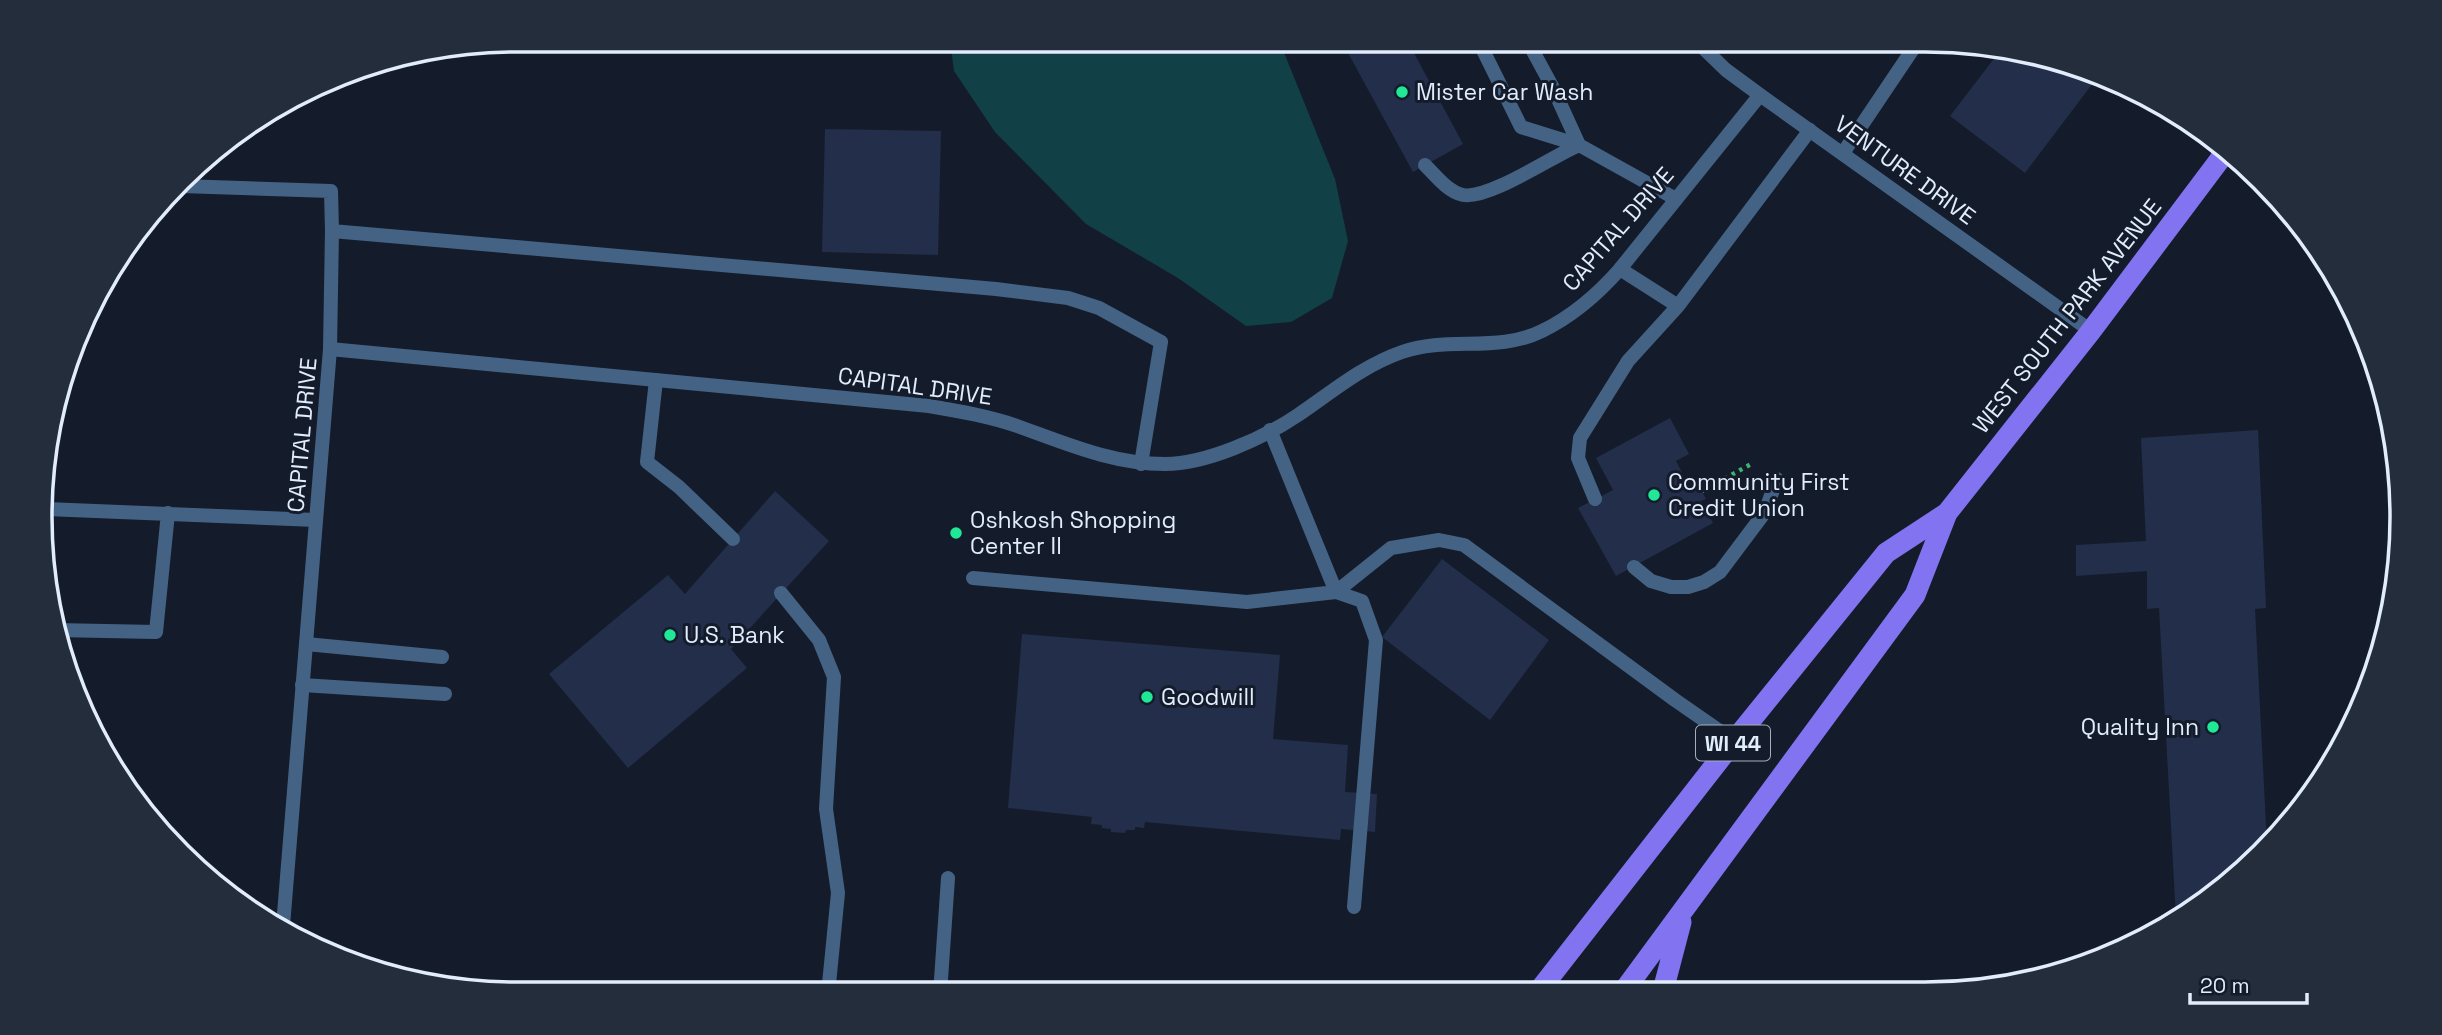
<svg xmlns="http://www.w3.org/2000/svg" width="2442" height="1035" font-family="'Space Grotesk',sans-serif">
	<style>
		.water { fill: #114047 }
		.building { fill: #222e4a }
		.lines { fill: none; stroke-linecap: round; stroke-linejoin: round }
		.path { stroke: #3fb271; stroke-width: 4.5; stroke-dasharray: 3.5 5; stroke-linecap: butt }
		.service { stroke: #446384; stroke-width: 14 }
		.minor { stroke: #446384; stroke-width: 14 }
		.primary { stroke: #8273f0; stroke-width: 21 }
		.poi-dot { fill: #21e897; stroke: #141c2b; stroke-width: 2.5 }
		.labels { text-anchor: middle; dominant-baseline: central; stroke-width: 6; stroke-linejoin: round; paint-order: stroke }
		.shield { fill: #141c2b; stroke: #a4aebd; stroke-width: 2 }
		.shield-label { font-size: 21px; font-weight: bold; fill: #e1ecfc }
		.poi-label { font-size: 23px; fill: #e1ecfc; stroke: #141c2b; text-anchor: start }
		.street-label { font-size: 23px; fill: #e1ecfc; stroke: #141c2b }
		.rim { fill: none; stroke: #e1ecfc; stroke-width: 3.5 }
	</style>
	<rect width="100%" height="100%" fill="#141c2b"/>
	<!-- water -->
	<path class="water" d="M950,40H1279L1335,179L1348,241L1332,298L1291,322L1246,326L1178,278L1086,224L995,132L954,71Z"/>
	<!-- building -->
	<path class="building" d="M1341,40H1407L1463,144L1413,172Z
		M1999,52L2078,65L2099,75L2025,173L1950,116Z
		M825,129L941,131L938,255L822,252Z
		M1670,418L1689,454L1676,461L1689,486L1697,482L1706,499L1701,501L1713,523L1616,576L1578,508L1613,490L1596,458Z
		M2258,430L2266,608L2255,609L2267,845L2239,877L2176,918L2159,608L2147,609V571L2076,576V545L2146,541L2141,438Z
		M775,491L829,541L731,649L747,668L628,768L549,674L668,575L685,594Z
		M1442,559L1549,640L1490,720L1382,637Z
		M1022,634L1280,655L1273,739L1348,745L1345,792L1377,794L1375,832L1341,829L1340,840L1145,822L1144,828L1135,827V830H1126L1125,833L1111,832V829L1102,828V825L1091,824L1092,817L1008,808Z"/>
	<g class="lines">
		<!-- path -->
		<path class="path" d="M1702,491L1753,463"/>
		<!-- service -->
		<path class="service" d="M1478,40L1521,127L1579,145L1676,199
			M1843,153L1919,40
			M1425,165C1435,175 1448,192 1463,195C1488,200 1553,156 1579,145L1553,88L1527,40
			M181,186L331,191L332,231
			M1620,269L1678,306L1810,130
			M330,349L332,231L996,289L1068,298L1099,308L1161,342L1141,464
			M656,380L647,462L679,487L733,539
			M1595,499L1578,458L1580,438L1628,361L1678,306
			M46,509L316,520
			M1634,567L1651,581L1671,587H1688L1704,582L1720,572L1765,512L1777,479
			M973,578L1247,602L1336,592L1270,430
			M1336,592L1391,548L1439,540L1464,545L1675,700L1734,741
			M1336,592L1362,601L1376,640L1354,907
			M781,593L819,640L834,677L826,809L838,893L828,994
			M55,630L156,632L168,513
			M306,644L442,657
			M302,685L445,694
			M940,994L948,878"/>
		<!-- minor -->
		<path class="minor" d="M1695,40L1726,70L1760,95L2091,331
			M283,926L330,349L929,406C958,411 988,416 1017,426C1065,443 1112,464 1165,464C1206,464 1264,438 1298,415C1332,392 1362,366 1402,352C1448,336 1498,353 1542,331C1573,316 1598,294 1620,269L1760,95"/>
		<!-- primary -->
		<path class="primary" d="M1538,992L1734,741L1886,553L1947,513
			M1623,992L1915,595L1947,513L2091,331L2227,150
			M1666,992L1665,983L1681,922"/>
	</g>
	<!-- markers -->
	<g class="poi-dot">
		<circle cx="1402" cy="92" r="7"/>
		<circle cx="1654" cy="495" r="7"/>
		<circle cx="956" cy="533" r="7"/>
		<circle cx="670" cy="635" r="7"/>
		<circle cx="1147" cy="697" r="7"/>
		<circle cx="2213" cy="727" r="7"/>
	</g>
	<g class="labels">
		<!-- shield labels -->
		<rect class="shield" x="1696" y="725.5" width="74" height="35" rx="5"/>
		<g class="shield-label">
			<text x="1733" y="743">WI 44</text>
		</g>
		<!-- poi labels -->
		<g class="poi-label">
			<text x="1416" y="92">Mister Car Wash</text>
			<text x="1668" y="482">Community First<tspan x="1668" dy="26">Credit Union</tspan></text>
			<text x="970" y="520">Oshkosh Shopping<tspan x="970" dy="26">Center II</tspan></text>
			<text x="684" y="635">U.S. Bank</text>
			<text x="1161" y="697">Goodwill</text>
			<text x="2199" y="727" text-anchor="end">Quality Inn</text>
		</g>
		<!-- street labels -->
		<g class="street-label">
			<text transform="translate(1905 170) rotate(36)">VENTURE DRIVE</text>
			<text transform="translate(1618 229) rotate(-49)">CAPITAL DRIVE</text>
			<text transform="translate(2067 316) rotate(-52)">WEST SOUTH PARK AVENUE</text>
			<text transform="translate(915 386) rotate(8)">CAPITAL DRIVE</text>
			<text transform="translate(302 435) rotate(-85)">CAPITAL DRIVE</text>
		</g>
	</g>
	<!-- crop -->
	<path d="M0 0H2442V1035H0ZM517 52H1925A465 465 0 0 1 2390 517V517A465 465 0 0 1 1925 982H517A465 465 0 0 1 52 517V517A465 465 0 0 1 517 52Z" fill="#242d3c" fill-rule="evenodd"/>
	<path class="rim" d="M517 52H1925A465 465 0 0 1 2390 517V517A465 465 0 0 1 1925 982H517A465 465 0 0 1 52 517V517A465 465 0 0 1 517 52Z"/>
	<!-- scale -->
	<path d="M2190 993v10h117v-10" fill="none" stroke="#e1ecfc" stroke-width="3.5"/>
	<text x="2200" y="993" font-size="21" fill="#e1ecfc" stroke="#141c2b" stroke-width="5" paint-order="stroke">20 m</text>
</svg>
